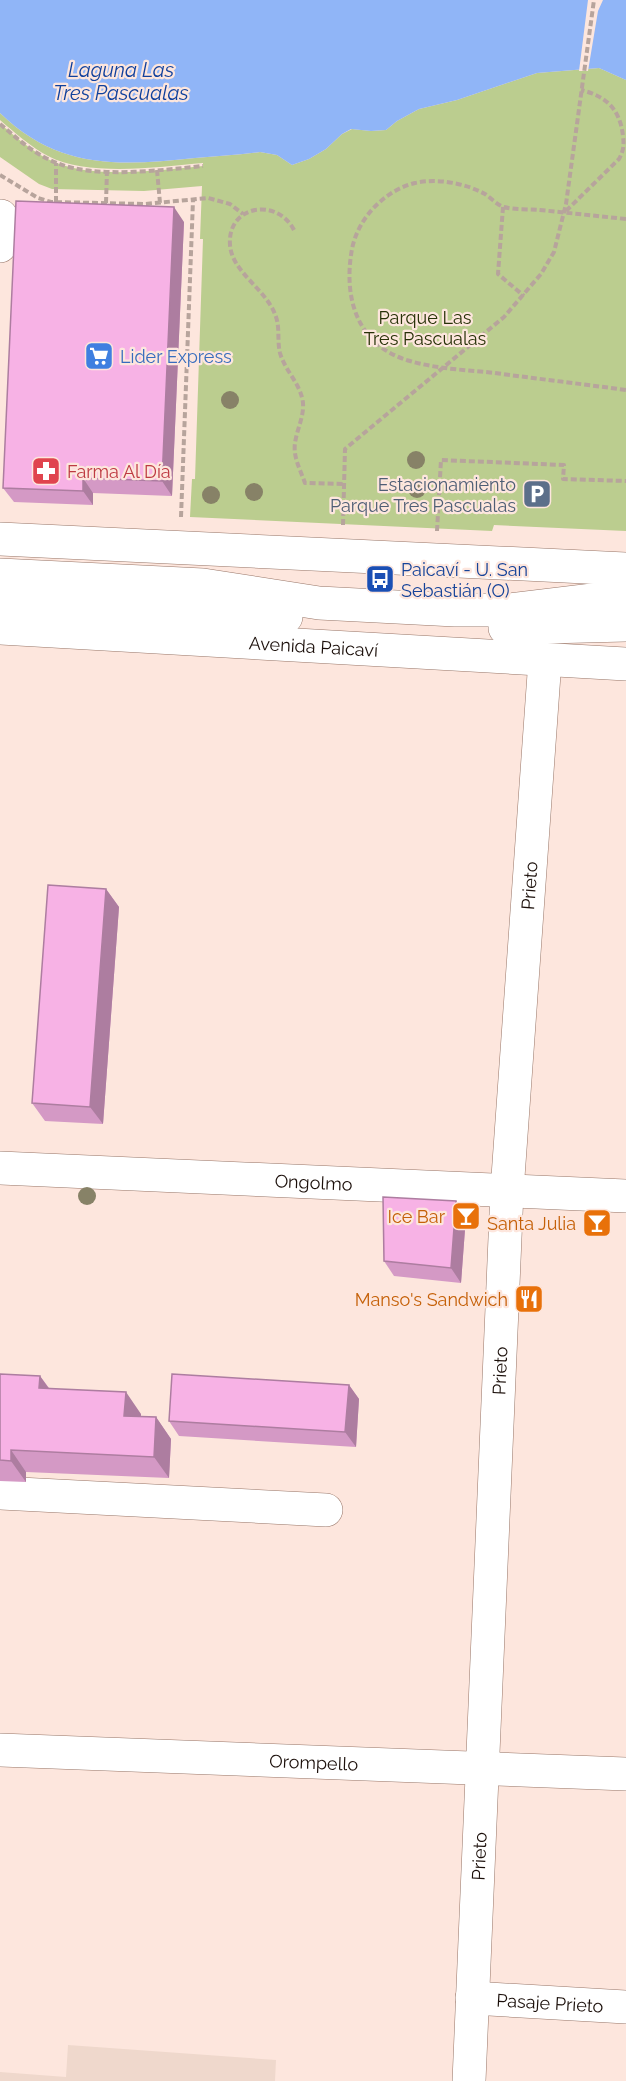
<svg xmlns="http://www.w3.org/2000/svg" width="626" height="2081" font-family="Raleway,sans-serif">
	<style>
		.education { fill: #efd8cc }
		.green { fill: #bbcd8f }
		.water { fill: #90b5f7 }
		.pier { fill: #fde6dd }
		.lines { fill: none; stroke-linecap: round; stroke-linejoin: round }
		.minor-casing { stroke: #987668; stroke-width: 34 }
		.major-casing { stroke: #987668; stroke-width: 34 }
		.path { stroke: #b7a49c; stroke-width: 4; stroke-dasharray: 6 3; stroke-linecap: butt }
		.minor { stroke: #fff; stroke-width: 33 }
		.major { stroke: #fff; stroke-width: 33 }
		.tree { fill: #878267 }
		.wall { fill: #d499c5 }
		.shaded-wall { fill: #ad7da0 }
		.building { fill: #f7b2e5; stroke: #ad7da0; stroke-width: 1.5 }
		.labels { text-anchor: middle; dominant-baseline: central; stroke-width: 4.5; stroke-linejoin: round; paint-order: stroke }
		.park-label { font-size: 18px; fill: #273107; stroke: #fde6dd }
		.shop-label { font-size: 18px; fill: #366cbe; stroke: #fde6dd; text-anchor: start }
		.health-label { font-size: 18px; fill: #be3a42; stroke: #fde6dd; text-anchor: start }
		.service-label { font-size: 18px; fill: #4e5e75; stroke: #fde6dd; text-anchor: end }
		.transit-label { font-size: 18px; fill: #164399; stroke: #fde6dd; text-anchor: start }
		.street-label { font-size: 18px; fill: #1b0f0a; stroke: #fde6dd }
		.food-label { font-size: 18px; fill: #c56008; stroke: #fde6dd; text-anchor: end }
		.water-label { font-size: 20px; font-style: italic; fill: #10409c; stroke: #fde6dd }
	</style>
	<rect width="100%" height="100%" fill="#fde6dd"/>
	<!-- education -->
	<path class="education" d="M68,2045L276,2060L275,2081H0V2072L66,2077Z"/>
	<!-- green -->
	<path class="green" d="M599,68L626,80V531L494,525L492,531L190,517L192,479H195L203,239H200L202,186L144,191L52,189L39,184L0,157V124C18,138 35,155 57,163C97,179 160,170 203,166V163C159,167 88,177 48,156C31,147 15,133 0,120V113C59,170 119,166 195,158C217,156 238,155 260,152L277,155L292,165L309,159L326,149L342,134L352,129L371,131L386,130L397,121L419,109L457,100L537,73Z"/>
	<!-- water -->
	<path class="water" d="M0,0H626V80L599,68L537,73L457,100L419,109L397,121L386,130L371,131L351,129L342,134L326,149L309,159L292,165L277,155L260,152C238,155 217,156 195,158C119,166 59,170 0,113Z"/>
	<!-- pier -->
	<path class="pier" d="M588,0H603L598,11L588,71H579Z"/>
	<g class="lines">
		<!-- minor casing -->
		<g class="minor-casing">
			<g id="minor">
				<path d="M0,246L1,216"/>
				<path d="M0,575L203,585L319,603L455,610H510L626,596"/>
				<path d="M0,601L286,617"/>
				<path d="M505,628L626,625"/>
				<path id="s1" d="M0,1168L626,1196"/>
				<path d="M0,1493L326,1510"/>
				<path id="s2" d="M0,1750L626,1774"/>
				<path id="s3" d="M472,1998L626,2007"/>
				<path id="s4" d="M469,2081L507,1191L545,660"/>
			</g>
		</g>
		<!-- major casing -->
		<g class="major-casing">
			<g id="major">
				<path d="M0,539L626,569"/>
				<path id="s5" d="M0,628L626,664"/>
			</g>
		</g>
		<!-- path -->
		<path class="path" d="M0,124C18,139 35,155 57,163C95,179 162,170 203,166
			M157,170L160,203
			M0,175L38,198L51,202L145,204L208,198L230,204L243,214
			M56,202V163
			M106,203L107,170
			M503,207L498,274L524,296
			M566,211L619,159C624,150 624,145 623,136C620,109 606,96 581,90
			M626,219C597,216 569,213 540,210C529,209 515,210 504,207C497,205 491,198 485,194C465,183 437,178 415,183C385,190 358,218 352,249C343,298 357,346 410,361C437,369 467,370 495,373C539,379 582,384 626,390
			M294,230C277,197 227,205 230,245C232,273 267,289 276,317C280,328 277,341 280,353C285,371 301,384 303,403C304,417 297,429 295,443C293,457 300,469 305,483L344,484
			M181,517L193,200
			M343,525L345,449L504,317L541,274L554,252L566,204L594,0
			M437,531L441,460L564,465L563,479L626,481"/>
		<!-- minor -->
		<use href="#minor" class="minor"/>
		<!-- major -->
		<use href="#major" class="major"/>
	</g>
	<!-- trees -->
	<g class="tree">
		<circle cx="230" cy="400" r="9"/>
		<circle cx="416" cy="460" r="9"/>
		<circle cx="417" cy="489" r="9"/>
		<circle cx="254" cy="492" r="9"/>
		<circle cx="211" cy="495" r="9"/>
		<circle cx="87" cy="1196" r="9"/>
	</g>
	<!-- wall -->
	<path class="wall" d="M184,222L172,496L93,493V505L14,502L3,488Z
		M106,889L119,907L103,1124L45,1121L32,1103Z
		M456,1201L466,1216L461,1283L394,1276L384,1261Z
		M0,1374L40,1376L49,1388L141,1414V1417H156L171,1439L169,1478L26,1472V1482L0,1481Z
		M349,1385L359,1399L356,1447L179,1436L169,1421Z"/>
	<!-- shaded-wall -->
	<path class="shaded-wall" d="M174,207L184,222L172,496L162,481Z
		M83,478L93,493V505L83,491Z
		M106,889L119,907L103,1124L90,1107Z
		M456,1201L466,1216L461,1283L451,1268Z
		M40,1376L55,1397L39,1388Z
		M349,1385L359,1399L356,1447L345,1432Z
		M126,1392L141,1414L140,1438L124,1416Z
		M156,1417L171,1439L169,1478L154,1457Z
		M11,1450L26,1472V1482L11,1461Z"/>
	<!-- building -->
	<path class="building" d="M16,201L174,207L162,481L83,478V491L3,488Z
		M48,885L106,889L90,1107L32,1103Z
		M383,1197L456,1201L451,1268L384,1261Z
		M0,1374L40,1376L39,1388L126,1392L124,1416L156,1417L154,1457L11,1450V1461L0,1460Z
		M172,1374L349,1385L345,1432L169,1421Z"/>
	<!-- icons -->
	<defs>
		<g id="supermarket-square" transform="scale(1.5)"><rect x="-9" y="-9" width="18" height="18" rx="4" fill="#3f7fe0" stroke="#fde6dd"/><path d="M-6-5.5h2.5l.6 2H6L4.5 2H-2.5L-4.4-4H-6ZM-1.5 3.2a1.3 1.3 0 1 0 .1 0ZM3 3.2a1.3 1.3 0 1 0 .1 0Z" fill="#fff"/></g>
		<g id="pharmacy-square" transform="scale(1.5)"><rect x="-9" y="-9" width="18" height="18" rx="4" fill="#e0444e" stroke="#fde6dd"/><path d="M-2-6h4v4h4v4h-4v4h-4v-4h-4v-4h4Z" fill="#fff"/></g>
		<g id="parking-square" transform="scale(1.5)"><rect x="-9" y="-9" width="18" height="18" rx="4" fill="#5c6f8a" stroke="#fde6dd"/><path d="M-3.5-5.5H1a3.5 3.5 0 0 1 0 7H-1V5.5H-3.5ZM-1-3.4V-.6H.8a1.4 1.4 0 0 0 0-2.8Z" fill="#fff"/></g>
		<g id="bus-square" transform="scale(1.5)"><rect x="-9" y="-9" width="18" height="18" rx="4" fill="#1a4fb4" stroke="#fde6dd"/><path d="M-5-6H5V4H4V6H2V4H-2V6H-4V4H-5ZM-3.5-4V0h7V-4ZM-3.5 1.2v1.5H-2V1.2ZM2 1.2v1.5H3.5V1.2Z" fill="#fff"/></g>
		<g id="bar-square" transform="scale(1.5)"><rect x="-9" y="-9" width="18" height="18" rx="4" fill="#e8710a" stroke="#fde6dd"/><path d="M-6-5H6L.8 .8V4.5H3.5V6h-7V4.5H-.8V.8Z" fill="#fff"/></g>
		<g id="restaurant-square" transform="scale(1.5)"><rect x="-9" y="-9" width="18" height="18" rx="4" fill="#e8710a" stroke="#fde6dd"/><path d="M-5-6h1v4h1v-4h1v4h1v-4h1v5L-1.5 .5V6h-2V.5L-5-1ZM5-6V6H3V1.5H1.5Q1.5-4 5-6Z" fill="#fff"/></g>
	</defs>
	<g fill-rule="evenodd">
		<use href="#supermarket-square" x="99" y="356"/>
		<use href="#pharmacy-square" x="46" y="471"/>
		<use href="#parking-square" x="537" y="494"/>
		<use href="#bus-square" x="380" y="579"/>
		<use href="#bar-square" x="466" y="1216"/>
		<use href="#bar-square" x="597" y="1223"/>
		<use href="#restaurant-square" x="529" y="1299"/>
	</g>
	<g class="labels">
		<!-- park labels -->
		<g class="park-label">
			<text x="425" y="317">Parque Las<tspan x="425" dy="21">Tres Pascualas</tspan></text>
		</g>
		<!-- shop labels -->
		<g class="shop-label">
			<text x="120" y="356">Lider Express</text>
		</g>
		<!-- health labels -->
		<g class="health-label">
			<text x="67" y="471">Farma Al Día</text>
		</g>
		<!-- service labels -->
		<g class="service-label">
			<text x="516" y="484">Estacionamiento<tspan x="516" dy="21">Parque Tres Pascualas</tspan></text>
		</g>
		<!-- transit labels -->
		<g class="transit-label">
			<text x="401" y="569">Paicaví - U. San<tspan x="401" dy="21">Sebastián (O)</tspan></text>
		</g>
		<!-- street labels -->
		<g class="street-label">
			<text stroke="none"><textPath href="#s5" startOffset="314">Avenida Paicaví</textPath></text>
			<text stroke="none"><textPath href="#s4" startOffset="1197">Prieto</textPath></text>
			<text stroke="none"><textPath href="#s1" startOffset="314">Ongolmo</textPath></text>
			<text stroke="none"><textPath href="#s4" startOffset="711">Prieto</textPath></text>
			<text stroke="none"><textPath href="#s2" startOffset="314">Orompello</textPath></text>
			<text stroke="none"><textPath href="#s4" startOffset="225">Prieto</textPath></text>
			<text stroke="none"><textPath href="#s3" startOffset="78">Pasaje Prieto</textPath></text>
		</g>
		<!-- food labels -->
		<g class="food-label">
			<text x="445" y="1216">Ice Bar</text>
			<text x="576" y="1223">Santa Julia</text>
			<text x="508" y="1299">Manso's Sandwich</text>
		</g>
		<!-- water labels -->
		<g class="water-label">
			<text x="121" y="70">Laguna Las<tspan x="121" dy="23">Tres Pascualas</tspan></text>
		</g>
	</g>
</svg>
